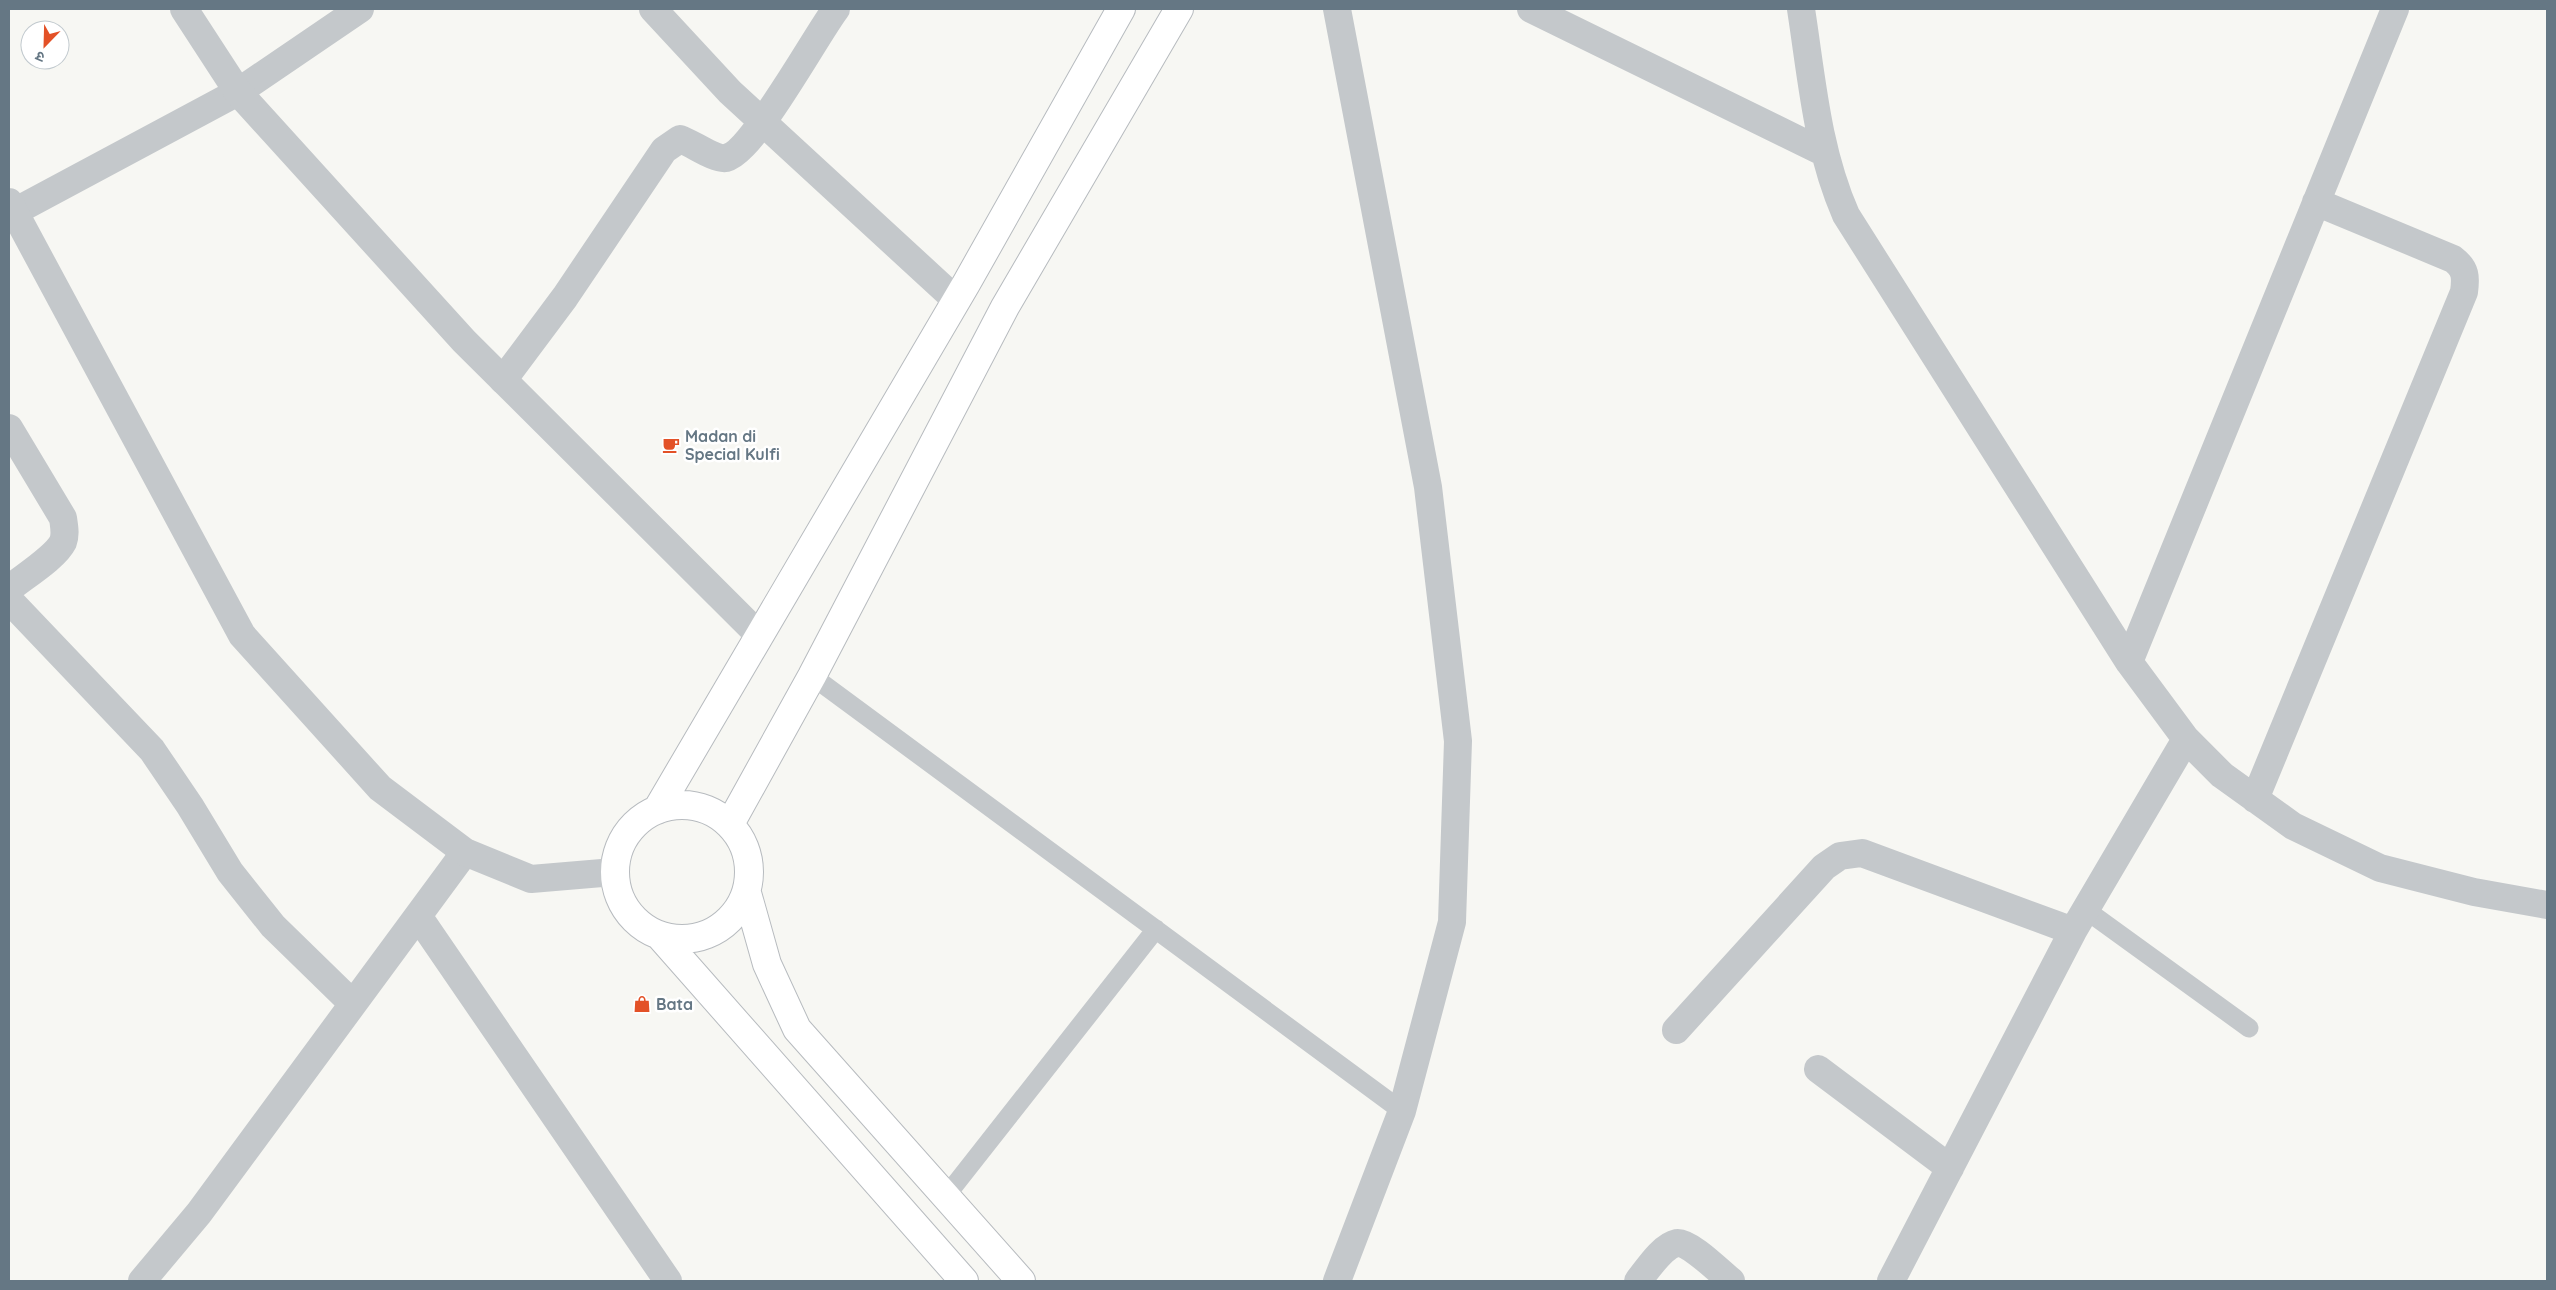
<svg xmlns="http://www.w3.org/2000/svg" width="2556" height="1290" font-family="Quicksand,'Noto Sans Devanagari',sans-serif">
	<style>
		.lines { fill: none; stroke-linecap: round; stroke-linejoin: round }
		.primary-casing { stroke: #b7bbbf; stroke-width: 30 }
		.service { stroke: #c4c8cb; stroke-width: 19 }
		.minor { stroke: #c4c8cb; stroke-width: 28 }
		.tertiary { stroke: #c4c8cb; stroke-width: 28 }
		.primary { stroke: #fff; stroke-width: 28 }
		.labels { text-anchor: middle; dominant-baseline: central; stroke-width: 5; stroke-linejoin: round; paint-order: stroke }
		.poi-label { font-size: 16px; font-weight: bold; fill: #657784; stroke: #fff; text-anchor: start }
	</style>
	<rect width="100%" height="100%" fill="#f7f7f3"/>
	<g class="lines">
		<!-- primary casing -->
		<g class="primary-casing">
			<path id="primary" d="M615 872a67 67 0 1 1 134 0a67 67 0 1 1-134 0Z
				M657,810L966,284L1121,9
				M730,824L812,676L1005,307L1179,9
				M747,893L767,964L797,1029L1021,1281
				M660,936L964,1281"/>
		</g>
		<!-- service -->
		<path class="service" d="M812,676L1402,1111
			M2086,910L2249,1028
			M946,1196L1156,929"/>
		<!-- minor -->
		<path class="minor" d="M653,9L730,92L956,300
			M1337,9L1428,487L1458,741L1452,922L1402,1111L1337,1281
			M1531,9L1823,152
			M1801,9C1812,80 1817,149 1846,215L2129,662L2186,739L2222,775L2293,826L2380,868L2474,892L2547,905
			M14,212L238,92L360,9
			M503,380L565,297L664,150L680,139C692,143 715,160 726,158C753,152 816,35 836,9
			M9,428L63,518C64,526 66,534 63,542C55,558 23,577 9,589
			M9,600L152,750L190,806L230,872L273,926L352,1003
			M2129,662L2395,9
			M2255,799L2464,292C2466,277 2466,269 2453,259L2316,202
			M418,916L668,1281
			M1676,1030L1824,867L1840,856L1862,853L2073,931
			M1818,1069L1950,1168
			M142,1281L199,1213L465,852
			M1638,1281C1647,1270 1662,1246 1677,1243C1689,1241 1721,1273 1731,1281
			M1891,1281L2073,931L2186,739"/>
		<!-- tertiary -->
		<path class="tertiary" d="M184,9L238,92L464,341L759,635
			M9,202L242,635L380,788L465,852L531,879L614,872"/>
		<!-- primary -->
		<use href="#primary" class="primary"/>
	</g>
	<!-- icons -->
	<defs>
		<g id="cafe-bare" transform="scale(1.35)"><path d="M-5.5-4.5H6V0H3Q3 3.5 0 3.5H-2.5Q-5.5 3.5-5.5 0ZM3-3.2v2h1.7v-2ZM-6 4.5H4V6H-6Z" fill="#e35127" stroke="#fff" stroke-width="2.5" paint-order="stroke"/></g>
		<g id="shop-bare" transform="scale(1.35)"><path d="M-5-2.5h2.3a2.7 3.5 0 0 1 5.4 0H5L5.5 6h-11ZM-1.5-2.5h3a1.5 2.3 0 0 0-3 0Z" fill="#e35127" stroke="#fff" stroke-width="2.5" paint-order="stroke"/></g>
	</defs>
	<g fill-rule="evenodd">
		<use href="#cafe-bare" x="671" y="445"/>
		<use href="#shop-bare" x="642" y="1004"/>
	</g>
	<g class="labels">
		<!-- poi labels -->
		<g class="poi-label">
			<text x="685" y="436">Madan di<tspan x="685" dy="18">Special Kulfi</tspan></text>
			<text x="656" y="1004">Bata</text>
		</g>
	</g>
	<!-- border -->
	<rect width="2556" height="1290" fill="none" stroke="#657784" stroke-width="20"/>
	<!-- north arrow -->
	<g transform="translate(45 45) rotate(203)"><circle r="24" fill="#ffffff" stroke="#c1c9ce"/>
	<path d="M0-4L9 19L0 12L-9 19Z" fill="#e35127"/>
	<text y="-8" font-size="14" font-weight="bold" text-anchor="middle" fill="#657784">उ</text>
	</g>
</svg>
